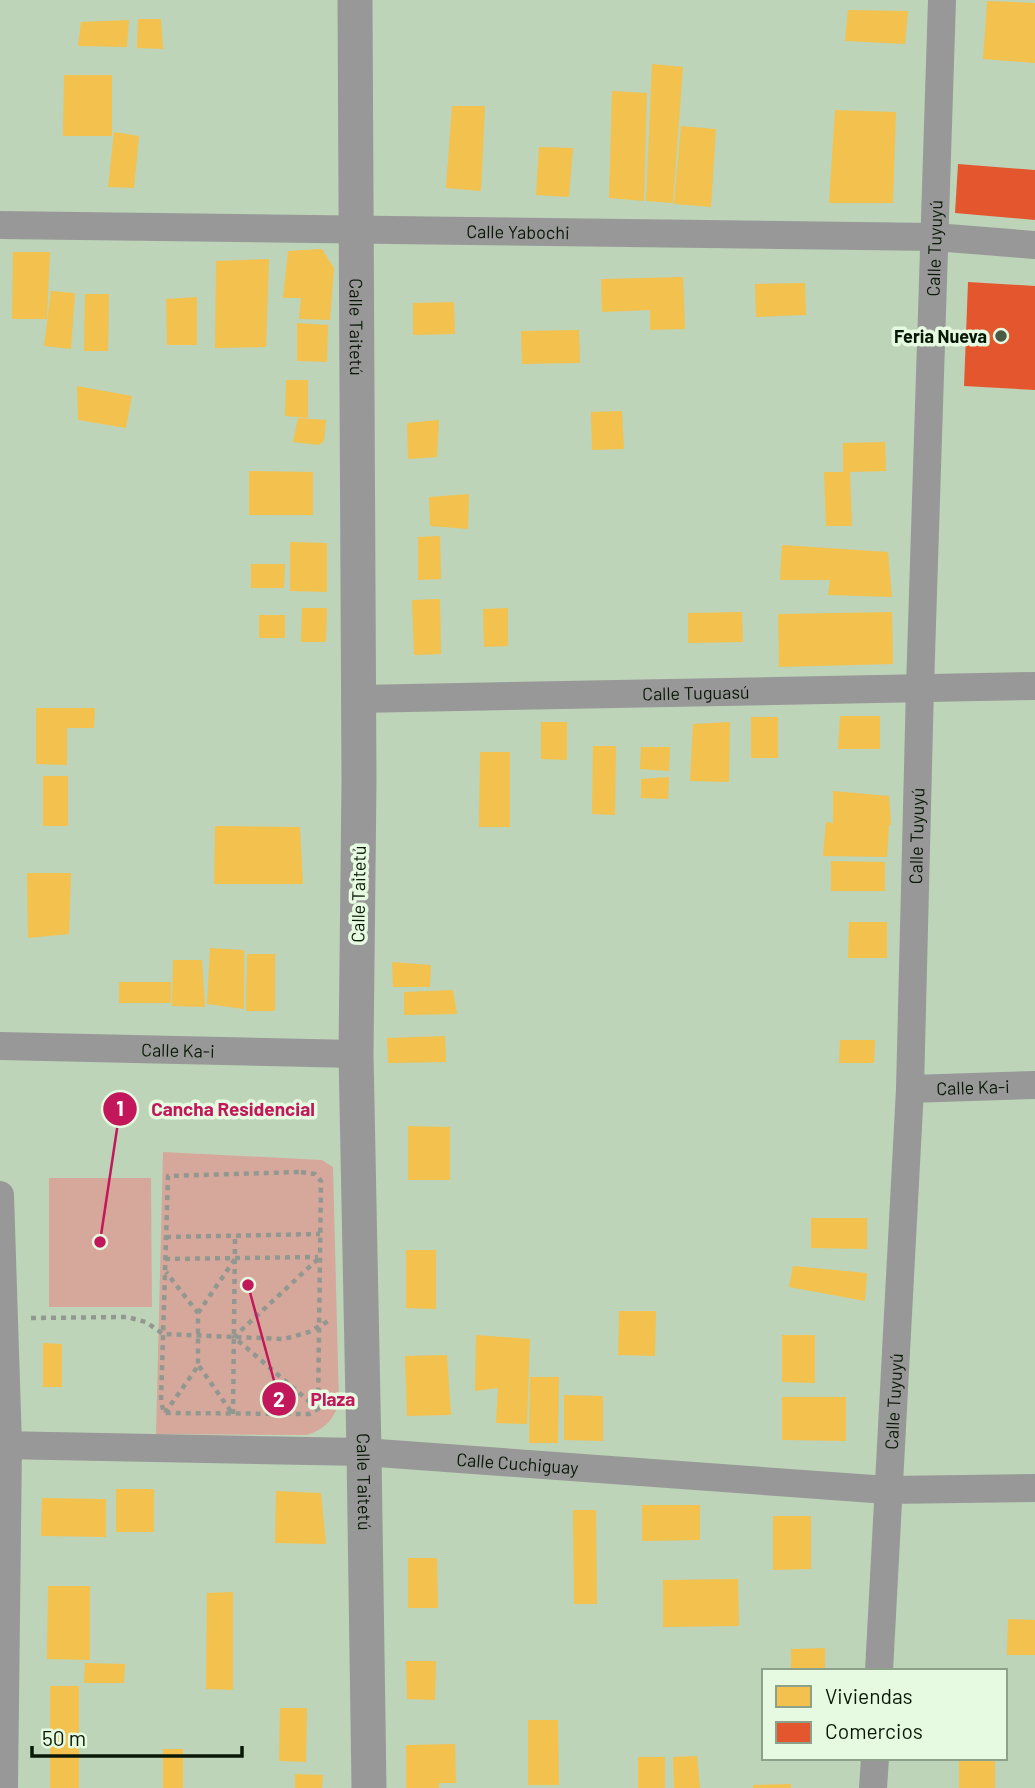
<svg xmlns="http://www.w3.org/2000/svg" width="1035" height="1788" font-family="Barlow,sans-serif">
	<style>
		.green { fill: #d6a89c }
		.homes { fill: #f2c14e }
		.shops { fill: #e4572e }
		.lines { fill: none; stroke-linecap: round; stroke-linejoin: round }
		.path { stroke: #929890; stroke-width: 4.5; stroke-dasharray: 5 5; stroke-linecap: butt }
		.minor { stroke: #999899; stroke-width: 28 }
		.tertiary { stroke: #999899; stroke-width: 35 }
		.poi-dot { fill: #495a45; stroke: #e5fae0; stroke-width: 2.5 }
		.labels { text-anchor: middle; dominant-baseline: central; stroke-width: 7; stroke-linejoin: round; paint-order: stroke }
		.street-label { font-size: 18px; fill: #0a1907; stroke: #e5fae0 }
		.poi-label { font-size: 18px; font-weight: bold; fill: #0a1907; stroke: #e5fae0; text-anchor: end }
		.leader { fill: none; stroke: #c2185b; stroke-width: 2.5 }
		.callout-dot { fill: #c2185b; stroke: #e5fae0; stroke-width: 2.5 }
		.mark-label { font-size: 21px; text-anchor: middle; font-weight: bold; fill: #fff }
		.callout-label { font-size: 19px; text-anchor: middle; font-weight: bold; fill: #c2185b; stroke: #e5fae0; stroke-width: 7; stroke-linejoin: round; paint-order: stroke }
	</style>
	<rect width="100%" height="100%" fill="#bed4b8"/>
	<!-- green -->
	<path class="green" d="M163,1152L322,1160L333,1167L339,1404C332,1421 325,1429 307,1435L156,1434Z
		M49,1178H151L152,1307H49Z"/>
	<!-- homes -->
	<path class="homes" d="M987,1L1035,3V63L983,59Z
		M848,10L908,11L905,44L845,41Z
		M138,19H161L163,49L137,48Z
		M129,20L127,47L78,46L81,22Z
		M652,64L683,67L673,203L646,201Z
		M64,75H112V136H63Z
		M612,91L647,93L644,201L609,198Z
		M452,106H485L481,191L446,188Z
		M835,110L896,112L893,203H829Z
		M681,126L716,129L711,207L674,204Z
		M114,132L139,136L134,188L108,187Z
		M539,147L573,148L569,197L536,195Z
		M322,249L334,268L330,320L299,319L301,298H283L288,251Z
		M13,252H50L47,319H12Z
		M269,259L266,347L215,348L216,261Z
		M683,277L685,329L650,330V310L602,312L601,279Z
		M805,283L806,315L756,317L755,284Z
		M51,291L75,293L71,349L44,346Z
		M85,294H109L108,351H84Z
		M197,297V345H167L166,299Z
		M454,302L455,334L413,335V303Z
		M297,323L328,325L327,362L297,361Z
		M579,330L580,363L522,364L521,331Z
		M286,380H308V418L285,416Z
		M77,386L132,396L126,428L78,420Z
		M622,411L624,449L592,450L591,412Z
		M298,418L326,420L324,441L319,445L293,442Z
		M439,420L437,457L408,459L407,423Z
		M885,442L886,471L850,472L852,526H826L824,472H843V443Z
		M249,471L313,472V515H249Z
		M469,494L468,529L430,526L429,497Z
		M440,536L441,579L418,580V537Z
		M290,542L327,543V592L290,591Z
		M782,545L888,552L892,597L828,595L830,580H780Z
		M251,564H285L284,588H251Z
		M440,599L441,654L414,655L412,600Z
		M302,608H327L326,642H301Z
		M508,608V646L484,647L483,609Z
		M742,612L743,642L688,643V613Z
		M892,612L893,664L779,667L778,614Z
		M259,615H285V638H259Z
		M36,708H95L94,728H67V765L36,764Z
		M840,716H880V749H838Z
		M751,717H778V758H751Z
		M541,722H567V760L541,759Z
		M730,722L729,782L690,781L693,724Z
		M593,746H616L615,815L592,814Z
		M641,747H670L669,771L640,769Z
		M480,752H510V827H479Z
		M43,776H68V826H43Z
		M669,777L668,799L641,798V779Z
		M833,791L889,796L891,825H889L887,857L823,856L826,822L833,823Z
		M215,826L300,827L303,884H214Z
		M831,861L885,862V891H831Z
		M27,873H71L69,934L28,938Z
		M849,922H887V958H848Z
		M210,948L244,950V1009L207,1004Z
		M247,954H275V1011H246Z
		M173,960H202L205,1007L172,1006Z
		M392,962L431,965L430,987H393Z
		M119,982H171V1003H119Z
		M453,990L457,1014L404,1015V992Z
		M445,1036L446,1062L388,1063L387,1038Z
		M840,1040H875L874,1063H839Z
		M408,1126L450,1127V1180H408Z
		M811,1218H867V1249L811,1248Z
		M406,1250H436V1309L406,1308Z
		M793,1266L867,1273L865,1301L789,1287Z
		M619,1311H656L655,1356L618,1355Z
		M476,1335L530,1339L527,1424L496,1423L498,1388L475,1391Z
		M782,1335H815V1383L782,1382Z
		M43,1343L62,1344V1387H43Z
		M447,1355L451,1415L407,1416L405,1356Z
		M530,1377H559L558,1443H529Z
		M564,1395L603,1396V1441L564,1440Z
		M782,1397H846V1441L782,1440Z
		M116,1489H154V1532H116Z
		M276,1491L321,1493L326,1544L275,1543Z
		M42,1498L106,1499V1537L41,1536Z
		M642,1505H700V1540L642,1541Z
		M573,1510H596L597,1604H574Z
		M773,1516H811V1569L773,1570Z
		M408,1558H437L438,1608H408Z
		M738,1579L739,1626L663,1627V1580Z
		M48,1586H90V1660L47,1659Z
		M233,1592V1690L206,1689L207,1593Z
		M1008,1619L1035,1620V1655H1007Z
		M825,1648V1671H791V1649Z
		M406,1661H436L435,1700L407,1699Z
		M85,1663L125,1664L124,1683H84Z
		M50,1686H79V1788H50Z
		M280,1708H307L306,1762L279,1761Z
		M528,1720H558L559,1785H528Z
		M455,1744L456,1783H439V1788H406V1745Z
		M163,1749H183V1788H163Z
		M697,1756L700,1788H674L673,1757Z
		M638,1757H665V1788H638Z
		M959,1758H995V1788H959Z
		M295,1774L323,1775L322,1788H295Z
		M791,1784V1788H753V1785Z"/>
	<!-- shops -->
	<path class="shops" d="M958,164L1035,170V220L955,213Z
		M968,282L1035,286V390L964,386Z"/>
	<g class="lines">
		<!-- path -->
		<path class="path" d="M301,1172L315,1174L321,1181L318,1409L309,1414L164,1413L161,1401L168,1176Z
			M166,1237L320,1234
			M165,1259L318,1257
			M198,1313L235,1259
			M31,1318L127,1317L146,1322L163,1334L284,1339L309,1332L332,1319
			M199,1366L232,1413
			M318,1409L234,1337L319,1258
			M165,1413L198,1366V1313L166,1272
			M233,1414L235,1236"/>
		<!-- minor -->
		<g class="minor">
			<path id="s1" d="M0,225L935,237L1035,245"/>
			<path id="s2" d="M358,699L1035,686"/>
			<path id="s3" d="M0,1046L356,1054"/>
			<path id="s4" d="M910,1089L1035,1085"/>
			<path d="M0,1195L8,1445L4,1788"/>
			<path id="s5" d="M0,1445L364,1452L887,1490L1035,1488"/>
			<path id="s6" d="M879,1671L910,1089L920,687L942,0"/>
			<path d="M873,1788L875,1758"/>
		</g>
		<!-- tertiary -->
		<path class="tertiary" id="s7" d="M355,0L359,781L356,1054L364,1452L369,1788"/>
	</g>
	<!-- markers -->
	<circle class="poi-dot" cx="1001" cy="336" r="7"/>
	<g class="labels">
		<!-- street labels -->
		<g class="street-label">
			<text stroke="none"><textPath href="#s1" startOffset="518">Calle Yabochi</textPath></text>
			<text stroke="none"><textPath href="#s6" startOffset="1424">Calle Tuyuyú</textPath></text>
			<text stroke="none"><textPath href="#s7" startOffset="327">Calle Taitetú</textPath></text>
			<text stroke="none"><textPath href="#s2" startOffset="338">Calle Tuguasú</textPath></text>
			<text stroke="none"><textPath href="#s6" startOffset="836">Calle Tuyuyú</textPath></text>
			<text transform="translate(358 894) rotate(-89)">Calle Taitetú</text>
			<text stroke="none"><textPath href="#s3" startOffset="178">Calle Ka-i</textPath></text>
			<text stroke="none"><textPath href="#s4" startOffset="63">Calle Ka-i</textPath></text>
			<text stroke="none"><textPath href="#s6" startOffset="270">Calle Tuyuyú</textPath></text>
			<text stroke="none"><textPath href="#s5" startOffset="518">Calle Cuchiguay</textPath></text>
			<text stroke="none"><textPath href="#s7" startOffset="1482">Calle Taitetú</textPath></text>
		</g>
		<!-- poi labels -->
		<g class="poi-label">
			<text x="987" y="336">Feria Nueva</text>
		</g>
	</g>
	<!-- callouts -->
	<path class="leader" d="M100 1242L120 1109M248 1285L279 1399"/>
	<g class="callout-dot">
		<circle cx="100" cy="1242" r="7"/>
		<circle cx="248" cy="1285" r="7"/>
		<circle cx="120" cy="1109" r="18"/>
		<circle cx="279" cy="1399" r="18"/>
	</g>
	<g class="mark-label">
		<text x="120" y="1116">1</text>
		<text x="279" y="1407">2</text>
	</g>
	<g class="callout-label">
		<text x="233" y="1116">Cancha Residencial</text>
		<text x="333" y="1406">Plaza</text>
	</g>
	<!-- legend -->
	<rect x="762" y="1669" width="245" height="91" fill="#e5fae0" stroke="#8da089" stroke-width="2"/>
	<rect x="776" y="1686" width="35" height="21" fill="#f2c14e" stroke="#8da089" stroke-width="2"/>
	<text x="825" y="1704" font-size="21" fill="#0a1907">Viviendas</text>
	<rect x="776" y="1722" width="35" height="21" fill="#e4572e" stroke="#8da089" stroke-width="2"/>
	<text x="825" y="1739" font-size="21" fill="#0a1907">Comercios</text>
	<!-- scale -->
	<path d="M32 1746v10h210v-10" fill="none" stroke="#0a1907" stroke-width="3.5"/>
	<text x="42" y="1746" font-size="21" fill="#0a1907" stroke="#e5fae0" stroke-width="5" paint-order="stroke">50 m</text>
</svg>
